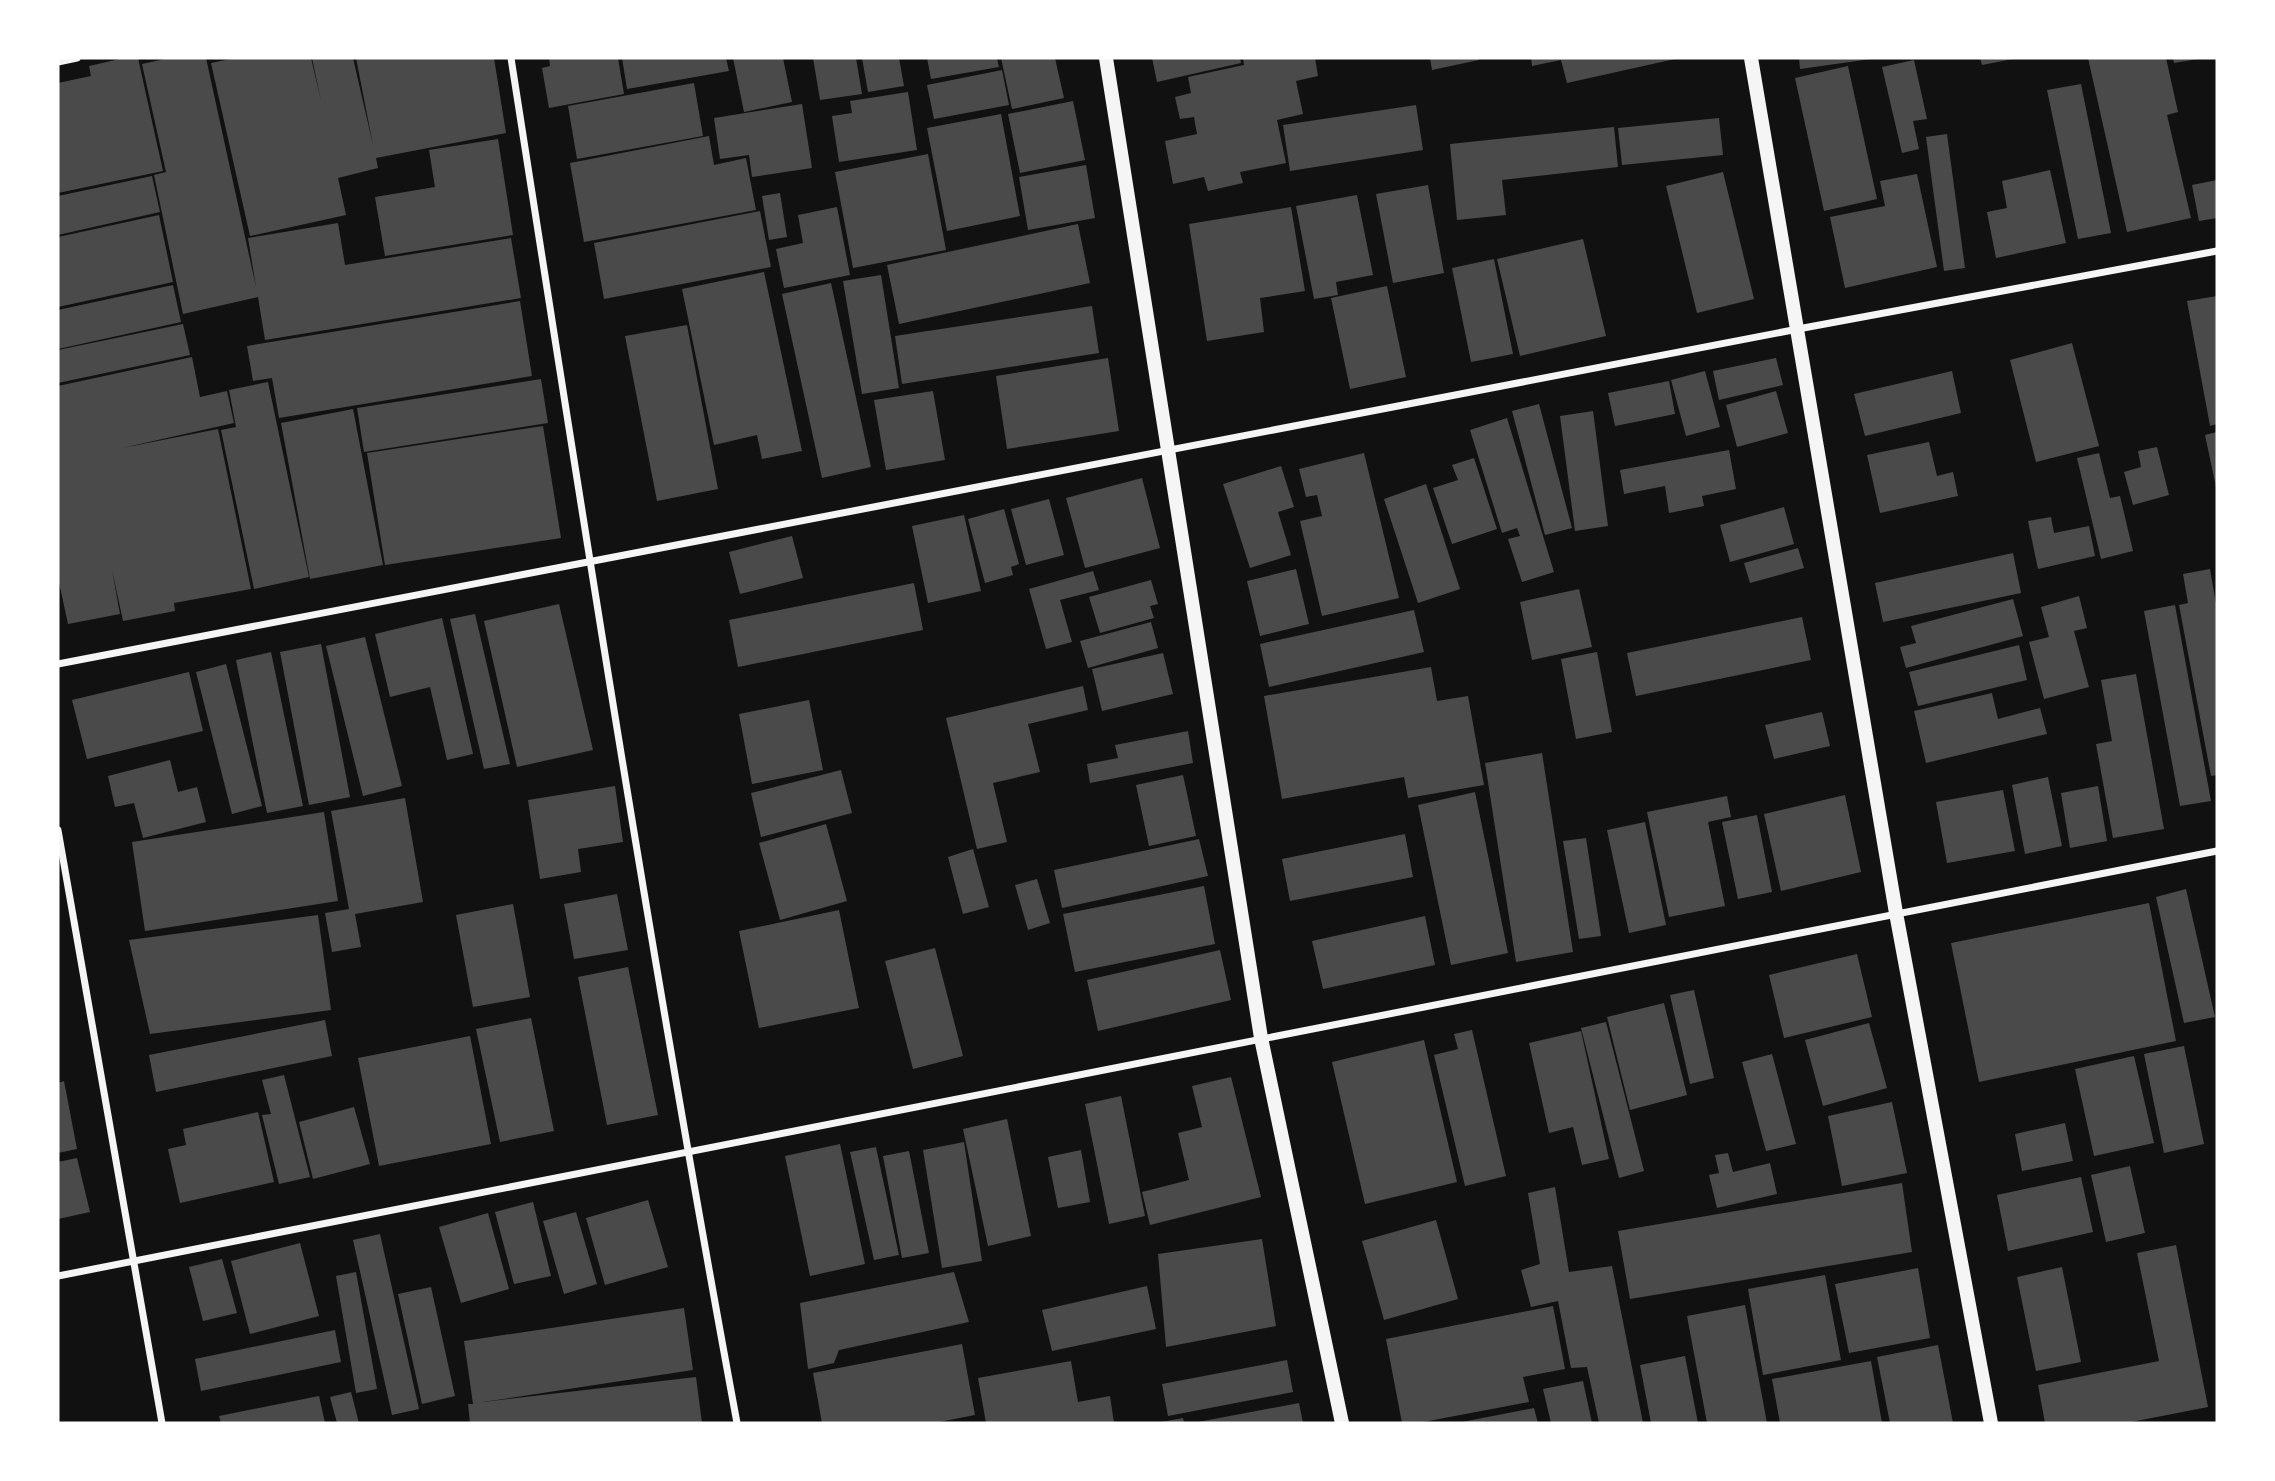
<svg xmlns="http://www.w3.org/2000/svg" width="2275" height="1481" font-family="'Roboto Condensed',sans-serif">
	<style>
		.building { fill: #4a4a4a }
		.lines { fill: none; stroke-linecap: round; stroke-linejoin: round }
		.minor { stroke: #f5f5f5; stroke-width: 7 }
		.secondary { stroke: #f5f5f5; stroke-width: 14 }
	</style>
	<rect width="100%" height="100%" fill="#111"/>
	<!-- building -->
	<path class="building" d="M124,58H138L163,171L58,193V83L91,76L89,66Z
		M169,58H206L256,287L248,238L338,223L345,265L511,238L521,298L265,340L258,297L183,314L154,175L166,172L142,64Z
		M235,58H311L321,101L312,58H353L373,145L356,58H494L506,133L376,158L378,168L338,178L346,215L250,236L211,63Z
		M549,58H618L624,94L549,108L542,68L550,66Z
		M622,58H726L729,71L627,89Z
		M733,58H783L792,102L744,112Z
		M813,58H856L862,94L820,100Z
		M862,58H899L904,86L868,92Z
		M927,58H997L999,67L931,79Z
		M1001,58H1055L1064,98L1012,109Z
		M1152,58H1240L1241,63L1157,82Z
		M1243,58H1315L1318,76L1296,81L1303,114L1277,120L1286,163L1240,172L1243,183L1208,191L1204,177L1173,184L1165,141L1197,134L1194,117L1180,119L1175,97L1191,93L1188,77L1244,65Z
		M1430,58H1479V60L1432,70Z
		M1531,58H1675V59L1567,83L1561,60L1532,66Z
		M1799,58H1871V59L1800,69Z
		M1980,58H2013V59L1982,65Z
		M2088,58H2166L2178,112L2167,115L2191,218L2127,232Z
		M2173,58H2198V59L2174,63Z
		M1914,60L1927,119L1913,121L1919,149L1902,153L1882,67Z
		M1848,66L1877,199L1824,211L1795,78Z
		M1002,70L1009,105L934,119L927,85Z
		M694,83L703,136L577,159L568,106Z
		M2081,84L2111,233L2078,239L2047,90Z
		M908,92L917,150L839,162L832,116L852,113L850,101Z
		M1073,101L1085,160L1020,173L1008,114Z
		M802,104L812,168L752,177L749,155L720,159L714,118Z
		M1416,105L1423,150L1290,171L1283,125Z
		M1001,114L1020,216L947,231L927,128Z
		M1719,118L1723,155L1622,165L1618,128Z
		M1614,127L1618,167L1502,180L1506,215L1457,220L1450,144Z
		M1947,134L1965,268L1944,271L1926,137Z
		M709,136L714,165L746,158L756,210L584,242L570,163Z
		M498,139L513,235L385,256L375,197L435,187L429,150Z
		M928,154L946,250L853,268L835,172Z
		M1086,165L1095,218L1028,230L1019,177Z
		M2050,170L2066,243L1996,258L1987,212L2007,208L2002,181Z
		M1723,172L1754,299L1697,313L1666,186Z
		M1917,174L1937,267L1845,288L1830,217L1885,206L1880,181Z
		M152,176L160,212L58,235V196Z
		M2217,180V218L2199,221L2192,185Z
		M1428,185L1444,273L1393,283L1376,194Z
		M780,193L787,237L769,240L762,196Z
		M1357,195L1373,275L1336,282L1338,295L1314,299L1296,206Z
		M837,207L850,275L784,288L776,249L803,243L798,215Z
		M1291,207L1305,291L1260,298L1264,332L1207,341L1189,224Z
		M760,211L771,267L604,299L594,243Z
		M159,215L173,282L58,307V237Z
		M1078,224L1090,283L899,324L887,265Z
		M1583,239L1606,336L1520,356L1497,259Z
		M1494,259L1513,354L1471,362L1452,268Z
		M764,272L802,451L762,459L757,435L714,445L682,289Z
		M881,275L899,388L862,394L843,281Z
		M831,283L871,467L822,478L782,294Z
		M173,285L181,322L58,349V310Z
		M1387,286L1406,377L1350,389L1331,298Z
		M2217,296V424L2210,426L2187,301Z
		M520,301L532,376L279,418L272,378L253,381L247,346Z
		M1092,306L1099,353L902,384L895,336Z
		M183,324L190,355L58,383V350Z
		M687,325L718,489L657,501L625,336Z
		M2072,343L2099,446L2036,462L2010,360Z
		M192,357L200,397L227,391L234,423L122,448L218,429L251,589L174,603L175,611L123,621L112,570L120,614L68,624L58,578V386Z
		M1108,358L1119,431L1007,449L996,376Z
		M1776,358L1783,385L1719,400L1713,371Z
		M1705,371L1720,427L1686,436L1671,380Z
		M1952,371L1961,413L1865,436L1854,394Z
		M541,379L548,423L364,452L357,408Z
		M1669,381L1675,414L1615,426L1608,393Z
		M268,382L309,577L254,589L221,430L236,427L229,390Z
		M933,391L945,460L886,470L874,400Z
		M1776,391L1788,433L1737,447L1726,405Z
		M1539,404L1572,528L1545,535L1512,411Z
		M353,409L383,565L310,579L281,423Z
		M1593,411L1608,526L1575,531L1560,416Z
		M1507,418L1554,572L1522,582L1508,539L1520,536L1517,528L1502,533L1470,430Z
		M543,426L561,538L385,565L367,453Z
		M2217,432V487H2216L2205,435Z
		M1929,442L1937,476L1953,472L1958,496L1880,513L1867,455Z
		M2157,447L2169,495L2133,505L2124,472L2141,467L2138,451Z
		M1729,450L1736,489L1702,496L1704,506L1669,513L1665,486L1624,494L1620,470Z
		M1364,453L1399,598L1322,616L1300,521L1322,516L1317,495L1306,497L1299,469Z
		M2099,453L2110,498L2120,496L2133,551L2101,559L2077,458Z
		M1474,458L1497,529L1452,544L1433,488L1458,480L1452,465Z
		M1281,466L1294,507L1278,512L1291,555L1250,568L1223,484Z
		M1142,478L1160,548L1085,568L1066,498Z
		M1426,484L1460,589L1418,603L1384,499Z
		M1049,499L1064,555L1026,565L1011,509Z
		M1784,507L1794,544L1730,562L1720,525Z
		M1004,509L1019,564L1011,567L1013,575L985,583L968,519Z
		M964,515L981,591L928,603L912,526Z
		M2051,517L2054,533L2089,526L2095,556L2038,569L2028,521Z
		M792,536L803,578L740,594L729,552Z
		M1798,548L1804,568L1750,583L1744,563Z
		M2013,553L2021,593L1883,622L1875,583Z
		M1296,569L1309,624L1260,636L1247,581Z
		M2210,569L2217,610V775L2211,776L2179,605L2188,603L2183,574Z
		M1093,571L1099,590L1060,600L1072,642L1046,649L1029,589Z
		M1151,580L1158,604L1150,606L1154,618L1100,633L1089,597Z
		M914,583L923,630L738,667L729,620Z
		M1579,589L1592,647L1532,660L1520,602Z
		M2079,596L2087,628L2074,631L2089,687L2044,699L2029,642L2049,637L2041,607Z
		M2013,599L2023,636L1906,668L1900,647L1916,643L1911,626Z
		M559,604L593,750L517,767L484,621Z
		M2175,605L2211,801L2180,806L2144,611Z
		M1414,610L1424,652L1269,687L1260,644Z
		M475,614L510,764L484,769L450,619Z
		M1802,617L1811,660L1636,696L1627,653Z
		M442,618L473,754L447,760L430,687L390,697L375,634Z
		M1151,622L1158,648L1088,668L1080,641Z
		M365,637L402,786L363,796L326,646Z
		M321,644L350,797L309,805L280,652Z
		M2019,645L2027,680L1918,706L1909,672Z
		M271,652L303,806L267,813L236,660Z
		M1597,652L1612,732L1576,739L1561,659Z
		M1163,653L1173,694L1102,711L1092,669Z
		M226,664L262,806L232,814L196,672Z
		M1431,667L1437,701L1468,696L1484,785L1408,798L1404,777L1282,799L1264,696Z
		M189,672L203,731L87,759L72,700Z
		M2136,674L2164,829L2113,838L2096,744L2112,741L2101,680Z
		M1083,686L1088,710L1028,724L1040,772L993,783L1007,842L977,849L946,718Z
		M1992,693L1998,719L2040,708L2047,734L1926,763L1914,711Z
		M809,700L823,770L752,784L739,714Z
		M1822,712L1830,746L1774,759L1765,725Z
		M1188,731L1193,763L1090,783L1087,764L1118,758L1115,745Z
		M1542,753L1573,952L1516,962L1485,763Z
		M170,760L178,792L197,787L206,822L143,838L134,803L115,807L108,776Z
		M841,770L852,813L761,837L751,793Z
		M1183,775L1196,836L1149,846L1136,785Z
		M2048,777L2062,846L2025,854L2012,785Z
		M615,786L623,842L578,849L581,872L540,879L528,800Z
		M2098,786L2107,841L2070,848L2061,793Z
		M2003,790L2015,851L1947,863L1936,802Z
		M1475,792L1508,953L1451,965L1418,805Z
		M1845,795L1861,872L1781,891L1764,814Z
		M1727,796L1731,817L1708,822L1725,906L1669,917L1647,812Z
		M405,798L423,902L355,914L361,947L332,952L325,913L349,909L331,811Z
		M324,812L338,901L145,931L132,842Z
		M1757,815L1772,892L1738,899L1722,822Z
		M1645,822L1666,925L1629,933L1607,830Z
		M826,824L847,901L780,920L759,843Z
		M1405,834L1413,877L1290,901L1282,859Z
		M1586,838L1601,936L1579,939L1563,841Z
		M1199,839L1208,876L1062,908L1054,870Z
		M973,849L989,907L963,914L948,857Z
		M1037,879L1050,923L1028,930L1015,885Z
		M1204,886L1215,944L1075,972L1063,914Z
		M2186,889L2215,1017L2184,1023L2156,897Z
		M617,894L628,950L574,959L564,904Z
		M2149,903L2176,1041L1979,1082L1951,943Z
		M513,904L530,997L473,1007L456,915Z
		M839,910L859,1008L759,1028L739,931Z
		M318,915L331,1010L150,1034L129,940Z
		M1425,916L1435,965L1323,989L1312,941Z
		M935,948L963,1056L913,1069L885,961Z
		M1220,950L1231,1000L1098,1031L1087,980Z
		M1857,954L1872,1017L1784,1038L1769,975Z
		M628,967L658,1115L607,1125L578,977Z
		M1694,990L1714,1078L1690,1084L1670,995Z
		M1664,1003L1687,1095L1630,1110L1607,1017Z
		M531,1018L554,1131L500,1142L476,1029Z
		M325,1020L332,1056L156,1092L149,1055Z
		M1606,1022L1644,1171L1619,1178L1581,1028Z
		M1869,1023L1887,1088L1823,1106L1805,1040Z
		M1472,1030L1506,1176L1465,1186L1434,1055L1458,1049L1454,1034Z
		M1581,1031L1609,1159L1582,1165L1573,1127L1549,1133L1529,1043Z
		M470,1036L491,1144L379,1166L358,1058Z
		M1424,1040L1457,1182L1365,1204L1332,1062Z
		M2184,1046L2204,1144L2164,1153L2144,1054Z
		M1772,1054L1796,1144L1766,1151L1742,1062Z
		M2134,1056L2154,1143L2094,1156L2075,1069Z
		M284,1075L310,1177L279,1184L262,1115L271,1114L262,1080Z
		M1231,1077L1261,1197L1150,1225L1142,1192L1189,1180L1178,1133L1202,1127L1192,1086Z
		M64,1081L77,1149L58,1153V1083Z
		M1121,1096L1145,1216L1109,1224L1085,1104Z
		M1892,1102L1907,1173L1842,1186L1828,1116Z
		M354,1107L370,1164L313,1179L299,1122Z
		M258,1112L274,1182L180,1203L168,1149L186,1145L183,1129Z
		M1007,1119L1031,1236L988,1246L963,1129Z
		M2065,1123L2073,1161L2022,1171L2015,1134Z
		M964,1142L982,1261L942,1268L923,1150Z
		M840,1144L865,1264L810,1276L785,1156Z
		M876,1147L899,1255L874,1260L850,1152Z
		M1081,1150L1090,1202L1058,1208L1048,1157Z
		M909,1151L929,1253L902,1258L883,1156Z
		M1728,1153L1733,1172L1770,1163L1777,1194L1717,1208L1709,1175L1719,1173L1715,1155Z
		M77,1158L90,1212L58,1219V1162Z
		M2130,1166L2145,1233L2106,1242L2091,1175Z
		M2081,1177L2093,1232L2008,1251L1997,1195Z
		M1902,1183L1912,1252L1630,1299L1618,1231Z
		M1555,1187L1569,1272L1612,1266L1643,1423H1599L1587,1367L1571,1368L1558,1301L1531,1307L1521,1270L1540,1264L1528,1193Z
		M648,1200L668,1267L605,1285L586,1218Z
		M533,1202L551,1276L514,1284L495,1212Z
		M576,1212L597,1284L564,1294L543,1221Z
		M488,1213L509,1289L461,1303L439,1227Z
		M1436,1220L1458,1299L1384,1320L1362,1241Z
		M380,1234L419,1409L392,1415L353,1240Z
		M1262,1239L1276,1326L1166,1347L1158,1254Z
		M300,1243L319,1316L250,1334L231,1261Z
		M2176,1245L2208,1407L2126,1423H2045L2038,1385L2159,1361L2137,1253Z
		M222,1259L237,1313L203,1321L189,1267Z
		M2062,1267L2081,1362L2036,1371L2017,1277Z
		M1918,1268L1930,1338L1849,1353L1835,1284Z
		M356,1272L377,1389L356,1393L336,1276Z
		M954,1272L969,1322L839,1350L834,1363L808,1369L800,1303Z
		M1825,1275L1841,1360L1763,1375L1748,1289Z
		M1147,1286L1156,1329L1052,1351L1042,1310Z
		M431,1287L455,1396L422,1404L398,1294Z
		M1745,1305L1767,1423H1707L1687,1316Z
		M1553,1306L1565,1369L1523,1377L1529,1402L1418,1423H1402L1386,1339Z
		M684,1308L693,1370L483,1402L696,1377L702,1423H470L468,1404H473L464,1341Z
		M335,1330L341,1362L201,1391L195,1359Z
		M962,1344L975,1415L934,1423H822L813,1373Z
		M1938,1345L1953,1423H1890L1877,1357Z
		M1685,1356L1698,1423H1651L1640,1365Z
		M1287,1360L1293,1392L1168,1416L1162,1384Z
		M1071,1361L1078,1402L1110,1396L1114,1423H986L978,1378Z
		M1871,1361L1882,1423H1780L1772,1379Z
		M1583,1381L1592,1423H1551L1543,1389Z
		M351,1392L359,1423H337L330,1397Z
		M319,1396L325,1423H221L219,1416Z
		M1299,1403L1303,1423H1198V1422Z
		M1534,1408L1538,1423H1462V1422Z
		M1183,1418L1184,1423H1161V1422Z"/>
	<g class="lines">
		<!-- minor -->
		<path class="minor" d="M511,58C582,514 653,969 737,1423
			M58,62L77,58
			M58,664L1798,329L2217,251
			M58,830L162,1423
			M58,1276L2217,851"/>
		<!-- secondary -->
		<path class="secondary" d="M1106,58L1261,1038L1342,1423
			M1751,58L1896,913L1991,1423"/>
	</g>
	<!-- border -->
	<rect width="2275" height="1481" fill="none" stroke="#ffffff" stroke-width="119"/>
</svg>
